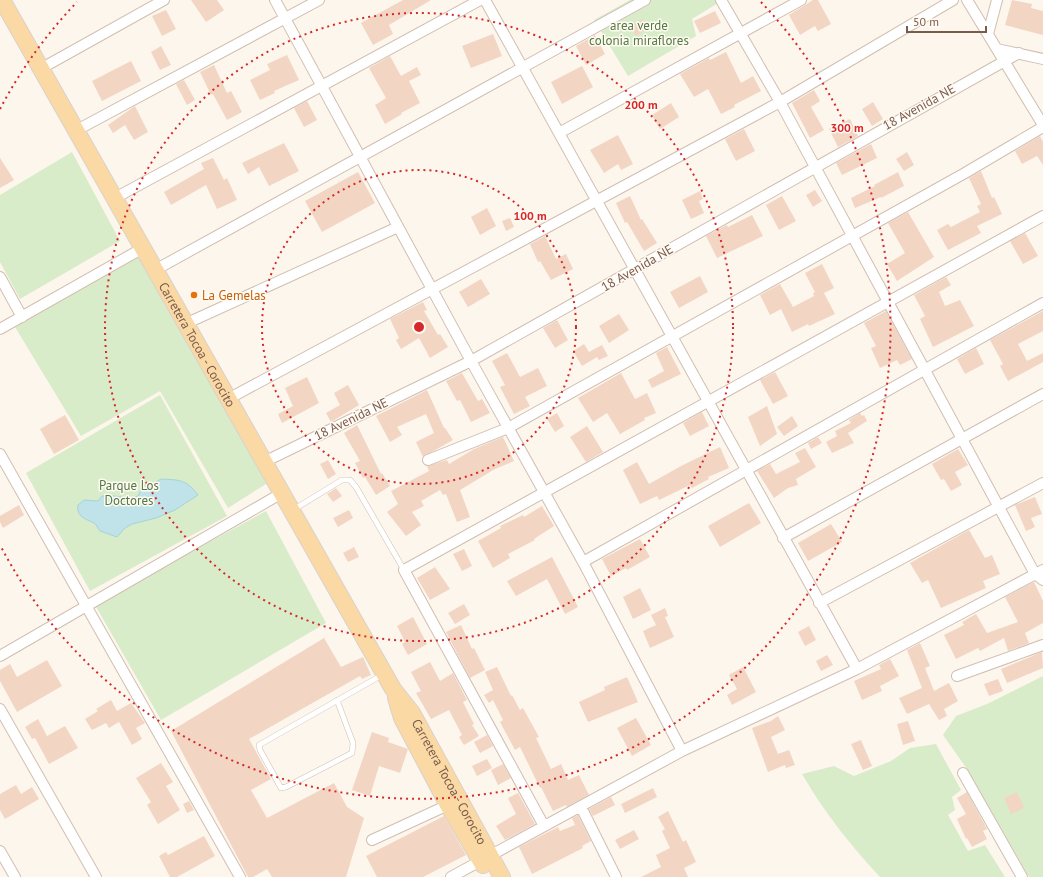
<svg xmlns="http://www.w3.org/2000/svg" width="1043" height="877" font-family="'PT Sans',sans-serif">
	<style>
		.green { fill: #d8ecc9 }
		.water { fill: #bfe3e8; stroke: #a5d3da }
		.building { fill: #f3d5c3 }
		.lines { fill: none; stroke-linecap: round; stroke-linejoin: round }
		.lane-casing { stroke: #d1beb0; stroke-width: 6 }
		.street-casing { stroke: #d1beb0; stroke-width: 12 }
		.primary-casing { stroke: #dad1cd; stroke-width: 18 }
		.lane { stroke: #fff; stroke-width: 5 }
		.street { stroke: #fff; stroke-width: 10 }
		.primary { stroke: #fbd9a5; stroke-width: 16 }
		.ring { fill: none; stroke: #d62828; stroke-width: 2; stroke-dasharray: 2 4 }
		.food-dot { fill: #e8710a; stroke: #fffaf3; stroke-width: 1.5 }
		.labels { text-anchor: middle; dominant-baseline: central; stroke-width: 3; stroke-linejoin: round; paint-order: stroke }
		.park-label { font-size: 13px; fill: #537a41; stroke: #fffaf3 }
		.street-label { font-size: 13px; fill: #7a5c4d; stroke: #fffaf3 }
		.food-label { font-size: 13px; fill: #c56008; stroke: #fffaf3; text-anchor: start }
		.centre { fill: #d62828; stroke: #fffaf3; stroke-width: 2 }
		.ring-label { font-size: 12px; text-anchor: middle; font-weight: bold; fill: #d62828; stroke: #fffaf3; stroke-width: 3; stroke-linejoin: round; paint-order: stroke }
	</style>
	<rect width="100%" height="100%" fill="#fdf6ec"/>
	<!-- green -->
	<path class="green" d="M630,0H723L692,19L696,36L628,76L594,20Z
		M72,152L120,241L20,299L0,262V195Z
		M148,250L277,477L228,508L160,391L81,436L15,327Z
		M160,395L227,516L90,591L26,473Z
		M266,511L326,623L161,720L95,605Z
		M1043,676V877H1029L967,769L943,735L956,716L987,704Z
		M936,744L961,790L952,797L955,810L948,815L968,851L985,845L1005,877H880C850,845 824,812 802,774L834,766L854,776L891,761L910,748Z"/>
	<!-- water -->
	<path class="water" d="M161,479C179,480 186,479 198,495L175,510L156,518L132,524L125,528L117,537L100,531C98,529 97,525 94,523C86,519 76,517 78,505L84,500L98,501L102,496C111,496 120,495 128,500L138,496L143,486L154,483Z"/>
	<!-- building -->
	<path class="building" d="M191,0H217L224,10L206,22Z
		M403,0H431L389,25L393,34L373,45L361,23Z
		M813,0H818L831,24L818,31L815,26L800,35L789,15Z
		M1012,0L1032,4L1031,8L1043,11V35L1005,25Z
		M166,10L176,29L162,36L152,16Z
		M715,11L721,23L700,33L694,21Z
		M642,19L648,28L636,36L630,26Z
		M493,34L502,56L471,68L462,46Z
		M595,35L605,54L586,65L576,46Z
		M161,46L171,65L160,70L151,52Z
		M726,52L741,83L753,76L761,91L734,105L735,107L721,114L708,89L694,97L680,74L709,58L710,60Z
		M287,55L299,80L274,91L275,93L260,100L250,80L270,70L267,64Z
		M390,56L401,76L417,67L421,75L409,81L420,103L401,113L402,114L385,124L375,105L386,98L369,68Z
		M131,61L141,81L102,101L92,81Z
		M214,65L227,93L231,91L242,112L227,120L213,94L211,95L200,72Z
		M582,66L593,87L562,104L551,82Z
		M184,80L195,100L187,105L176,84Z
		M814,90L820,101L811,107L824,130L810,138L792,103Z
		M307,101L317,120L304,127L294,108Z
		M873,102L883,119L872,126L862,109Z
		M671,103L679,117L660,129L652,115Z
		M135,106L148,132L134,140L125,125L113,133L108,125Z
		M850,119L858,136L838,147L829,129Z
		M744,129L755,151L736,161L725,139Z
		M618,135L633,164L621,170L618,164L604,173L590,150Z
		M1040,136L1043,142V165L1037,156L1022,164L1015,151Z
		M284,143L299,171L269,186L259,167L248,174L242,163Z
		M871,144L877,158L842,175L836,163Z
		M907,152L914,165L904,171L896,159Z
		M0,158L14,180L0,188Z
		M213,158L224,180L227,178L237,200L217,209L206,185L171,205L164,192L204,169L201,163Z
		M981,171L992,198L994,197L1002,214L977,226L981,233L948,250L937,230L948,224L951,227L980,212L977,206L981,204L969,178Z
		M358,172L375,203L322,232L305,201Z
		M898,172L904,186L881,198V197L855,208L851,198L875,186L874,185Z
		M815,190L822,201L813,207L806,195Z
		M700,191L703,199L699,201L704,213L691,219L682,200Z
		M630,196L641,220L642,219L657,243L644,251L627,222L625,223L616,203Z
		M782,196L796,221L779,230L766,205Z
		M487,208L496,226L480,235L471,217Z
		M908,212L934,257L897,281L887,264L905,253L888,223Z
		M752,215L763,236L717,258L706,236L727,225L728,227Z
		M510,218L514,227L506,231L502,221Z
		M1025,233L1038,256L1023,264L1010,241Z
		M545,236L556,259L566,254L573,269L551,280L540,261L538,262L530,244Z
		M822,264L834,288L824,293L835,314L809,326L808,324L792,332L781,309L770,315L760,295L780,284L793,307L814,296L813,293L815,292L805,273Z
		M700,276L708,292L679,308L670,292Z
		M946,277L951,285L939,292L945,306L960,300L974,326L933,347L920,319L925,316L914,295Z
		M481,279L490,294L468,307L459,292Z
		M423,302L427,310L424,311L438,335L440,334L448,347L430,358L419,338L401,349L396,340L399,338L390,319Z
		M886,311L912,359L900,365L897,360L880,368L871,348L876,346L864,323Z
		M1043,311V331L1018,344L1027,361L1043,353V362L1008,381L1000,366L1003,364L990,340Z
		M619,314L629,330L609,343L599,326Z
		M557,320L568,340L555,348L543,328Z
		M584,344L589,352L602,345L608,356L599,360L597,357L582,366L573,351Z
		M667,347L681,374L652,388L648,380L664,371L656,353Z
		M976,348L984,364L965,374L957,359Z
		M507,353L520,377L538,368L547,386L525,397L530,406L514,414L500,387L505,385L492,361Z
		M775,372L788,396L773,404L760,380Z
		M462,373L478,401L482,399L490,413L471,422L460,400L457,401L446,381Z
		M621,373L635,399L647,393L656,413L644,418L645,420L620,434L607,413L593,422L578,398Z
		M307,377L319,403L282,423L278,414L293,406L285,388Z
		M348,385L359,405L331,422L326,413L340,405L334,393Z
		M427,390L444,428H445L453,440L423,457L416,442L434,433L426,414L397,427L402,435L390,442L376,416Z
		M767,406L777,434L760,446L748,417Z
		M702,412L709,426L690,436L683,423Z
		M557,413L564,426L555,432L547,419Z
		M860,413L862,416L864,415L867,421L848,433L854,443L832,453L826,442L837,436L835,431L851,423L849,420Z
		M65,415L79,440L54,454L40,429Z
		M792,416L798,426L784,436L777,427Z
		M357,425L381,474L382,473L390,486L376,495L365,477L363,478L355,463L360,461L344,433Z
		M587,426L603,452L586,462L570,437Z
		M503,437L514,461L495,469L460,490L470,517L457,522L446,494L443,495L440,490L421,501L424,506L412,512L421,525L406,536L387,512L398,504L391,491L429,471L427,466L447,460L449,464L474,449Z
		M818,437L822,443L811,449L808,443Z
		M720,447L729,468L708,477L709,479L692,488L690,485L659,500L657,496L640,504L623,470L637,462L649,484L681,466Z
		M805,448L816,467L796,479L798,485L788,488L774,498L757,471L770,464L776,474L800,462L795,453Z
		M958,449L968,465L955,472L962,485L951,491L944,479L941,480L932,464Z
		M328,460L336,474L328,479L320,464Z
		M336,488L342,496L333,502L327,494Z
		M1035,497L1042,514L1031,518L1035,527L1026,531L1015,505Z
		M749,503L761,523L720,547L708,526Z
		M19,505L24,515L3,528L0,522V516Z
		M542,506L554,526L534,539L535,540L508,554L510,558L493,568L478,541L501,528L500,526L523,515L524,517Z
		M349,510L353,518L338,527L333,518Z
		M831,524L842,542L808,561L798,543Z
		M969,530L985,558L992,555L1000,574L983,581L986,588L941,608L928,580L922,583L910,563Z
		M640,539L650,557L627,570L626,568L611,576L602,559Z
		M354,547L359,557L348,562L343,553Z
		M464,549L472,566L462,571L453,554Z
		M552,557L578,607L565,614L547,579L516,596L507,581Z
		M435,567L450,589L430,600L417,578Z
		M1034,582L1043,601V623L1025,633L1029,643L1008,651L1004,638L980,651L978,648L956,659L944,635L964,625L962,622L976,614L987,633L1018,622L1005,597Z
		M640,588L651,610L633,619L623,597Z
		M464,604L470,615L455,624L448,613Z
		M665,608L668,616L665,617L674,637L650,648L643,631L656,625L651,615Z
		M413,617L427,644L408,655L402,644L405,642L397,626Z
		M461,625L472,649L474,648L485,670L470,678L446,632Z
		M809,626L816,640L805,646L798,632Z
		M324,638L341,667L363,657L371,675L362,679L360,676L249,739L271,779L251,790L267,818L334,783L347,807L364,818L346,877H272L267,869L253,877H248L171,731Z
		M920,643L930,666L925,668L934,691L949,683L958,701L944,709L947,716L939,720L929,704L907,714L899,698L922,688L907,650Z
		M1042,652L1043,668L1007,683L1001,669Z
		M827,655L833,665L821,671L816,661Z
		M890,659L899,676L880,686L882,691L862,700L854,681L881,669L879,665Z
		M47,660L62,686L17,712L0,681V670L10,664L17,677Z
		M430,662L440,681L453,673L467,700L463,702L474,724L472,725L479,736L464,745L459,737L462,735L449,710L431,719L416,693L421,691L411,672Z
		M497,667L511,696L512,695L520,710L523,708L539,737L536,738L551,769L561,764L568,780L579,775L589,795L567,807L566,805L553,811L541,787L540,788L520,747L515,750L500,722L503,720L493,700L489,703L484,695L493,690L485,672Z
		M743,667L756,692L732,705L727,695L737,689L729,675Z
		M627,677L638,702L588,722L579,702L605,690L604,687Z
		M998,679L1003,691L989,696L984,684Z
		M111,700L117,711L131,703L145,723L136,728L142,739L132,745L119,722L109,728L106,723L92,730L85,719L98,711L96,709Z
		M778,716L785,730L771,737L778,754L789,750L795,765L786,768L785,765L768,772L752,728L771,721Z
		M636,718L651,745L632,756L617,728Z
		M38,719L47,736L65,726L78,748L49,764L35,738L32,739L25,727Z
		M908,721L915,741L903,745L897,724Z
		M372,732L389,738L388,742L408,749L400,773L379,766L370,796L352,790Z
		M487,735L493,746L480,753L474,742Z
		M861,740L872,766L863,770L851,744Z
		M487,759L492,768L477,776L472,766Z
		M161,763L173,782L166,786L180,810L158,824L147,805L151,802L136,778Z
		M503,764L511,778L498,785L491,770Z
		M16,785L21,794L32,787L39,799L5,819L0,810V794Z
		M653,788L657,797L625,813L621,804Z
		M967,792L987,829L983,831L987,839L972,847L967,838L966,839L957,819L966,814L957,798Z
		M1017,792L1024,808L1011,814L1004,798Z
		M518,793L535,824L505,840L496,826L516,814L508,798Z
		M611,797L615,805L593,816L589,809Z
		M189,801L194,810L187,813L183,804Z
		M668,811L683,842L686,840L696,862L684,868L688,877H641L661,867L656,855L670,848L662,831L665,829L658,817Z
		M578,815L591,841L582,846L583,848L532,874L519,847L558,827L560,831L575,825L572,818Z
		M444,816L466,855L423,877H377L366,856Z
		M634,830L639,839L620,849L615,840Z
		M204,836L215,856L177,877H170L159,856L166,852L168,855Z"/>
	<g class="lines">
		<!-- lane casing -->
		<g class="lane-casing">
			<path id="lane" d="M293,510L342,480H350L356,487L404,570
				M337,700L353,743L352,753L286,787L281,788L260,750L259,745L382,675"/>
		</g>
		<!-- street casing -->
		<g class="street-casing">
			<path id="street" d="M275,0L471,361L583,562L682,751
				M485,0L857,669
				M721,0L780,102L1035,574L1043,580
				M967,0L1043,125
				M988,34L997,0
				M997,49L1043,59
				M42,68L164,0
				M77,130L319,0
				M559,133L801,0
				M115,198L480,0
				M155,270L645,0
				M0,277L22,317
				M185,324L398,227
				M0,329L143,248
				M228,399L780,102L953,0
				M0,454L240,877
				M428,460L508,428L965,173L1043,127
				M264,462L471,361L1019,53
				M783,538L1043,394
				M583,562L1043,303
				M819,603L1043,483
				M0,656L282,493
				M957,676L1043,645
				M0,709L96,877
				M963,773L1022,877
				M581,807L616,877
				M544,826L404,570L1043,216
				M372,840L448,805
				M0,851L15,877
				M451,877L682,751L857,669L1043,570"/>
		</g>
		<!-- primary casing -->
		<g class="primary-casing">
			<g id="primary">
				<path id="s1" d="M2,0L393,689L412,713L502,877"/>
				<path d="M396,698L402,718L448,805L483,865"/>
			</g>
		</g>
		<!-- lane -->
		<use href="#lane" class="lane"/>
		<!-- street -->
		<use href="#street" class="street"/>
		<!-- primary -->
		<use href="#primary" class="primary"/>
	</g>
	<!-- distance rings -->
	<g class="ring">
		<circle cx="419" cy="327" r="157"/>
		<circle cx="419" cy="327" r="314"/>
		<path d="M0 109A472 472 0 0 1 77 2M761 2A472 472 0 1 1 0 545"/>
	</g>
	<!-- markers -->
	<circle class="food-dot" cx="194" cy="295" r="4"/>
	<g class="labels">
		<!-- park labels -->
		<g class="park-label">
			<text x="639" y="25">area verde<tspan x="639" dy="15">colonia miraflores</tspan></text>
			<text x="129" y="485">Parque Los<tspan x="129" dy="15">Doctores</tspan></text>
		</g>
		<!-- street labels -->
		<g class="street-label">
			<text transform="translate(919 107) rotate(-29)">18 Avenida NE</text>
			<text transform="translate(637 268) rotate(-30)">18 Avenida NE</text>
			<text stroke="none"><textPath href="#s1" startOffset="396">Carretera Tocoa - Corocito</textPath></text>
			<text transform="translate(351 419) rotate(-26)">18 Avenida NE</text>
			<text stroke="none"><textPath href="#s1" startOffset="901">Carretera Tocoa - Corocito</textPath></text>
		</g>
		<!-- food labels -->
		<g class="food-label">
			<text x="202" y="295">La Gemelas</text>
		</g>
	</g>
	<circle cx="419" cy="327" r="6" class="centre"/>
	<g class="ring-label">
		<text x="641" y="109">200 m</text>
		<text x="847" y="132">300 m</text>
		<text x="530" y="220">100 m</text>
	</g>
	<!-- scale -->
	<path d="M907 26v6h79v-6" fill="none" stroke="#7a5c4d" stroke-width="2"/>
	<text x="913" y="26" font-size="12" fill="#7a5c4d" stroke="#fffaf3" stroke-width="3" paint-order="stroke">50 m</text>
</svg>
